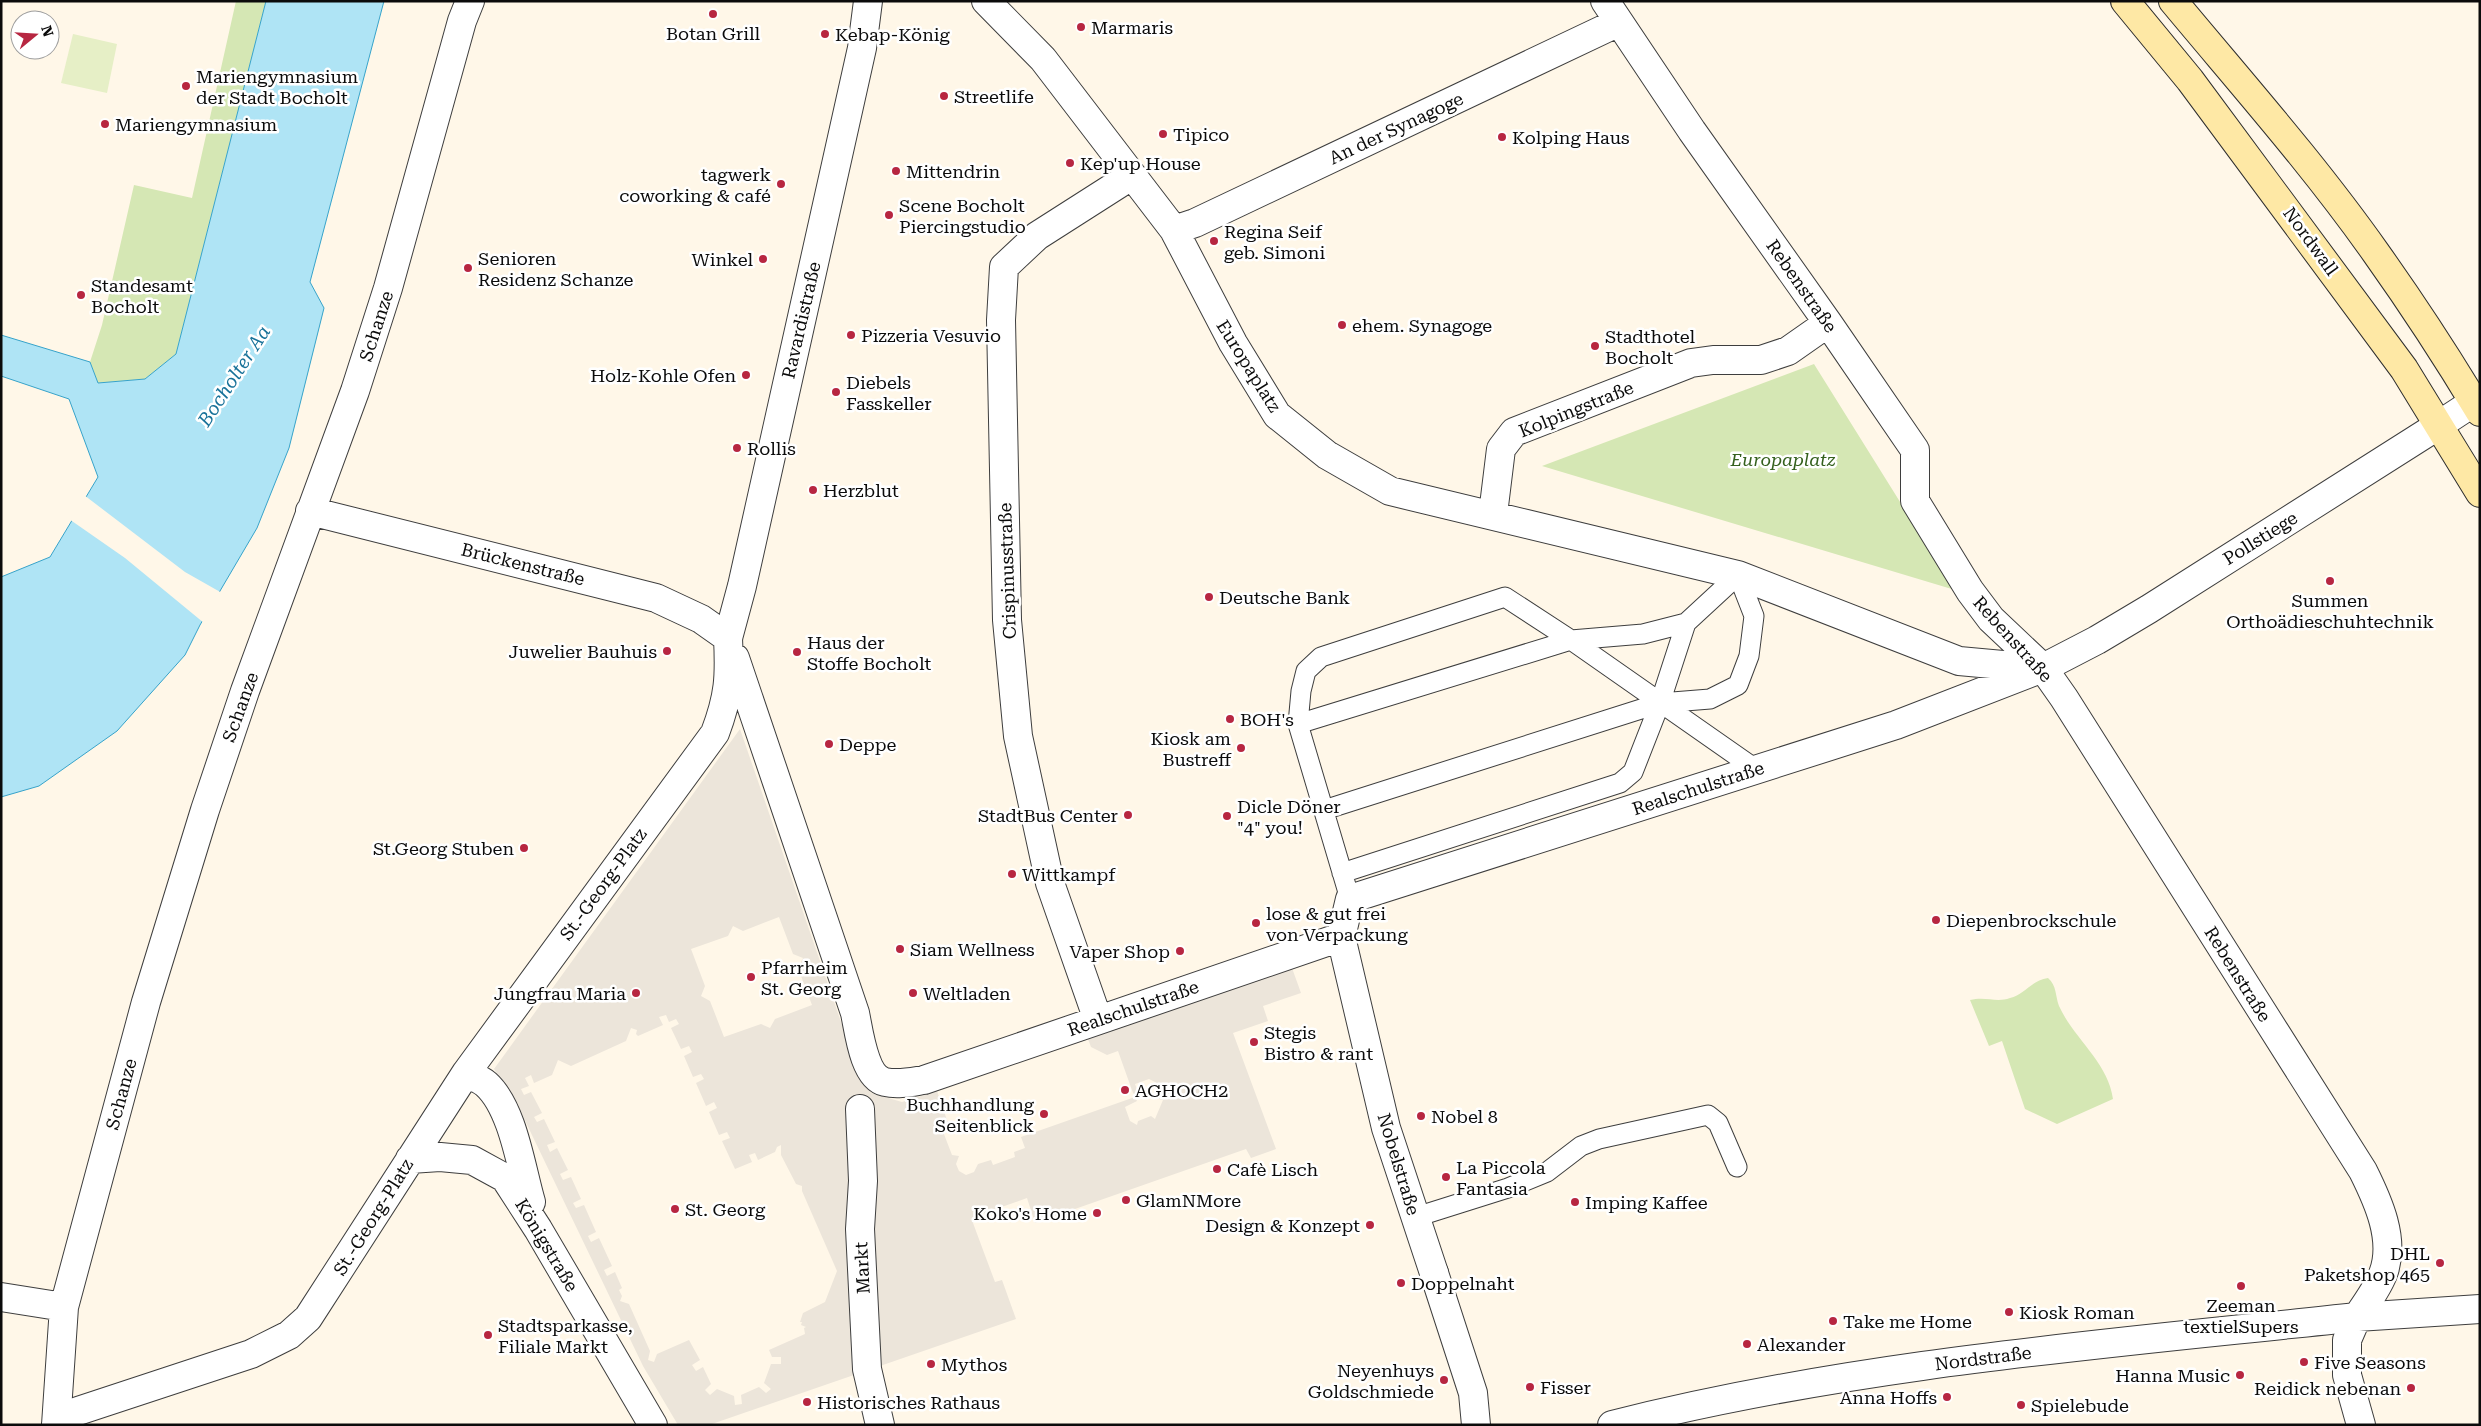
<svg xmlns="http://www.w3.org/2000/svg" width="2481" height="1426" font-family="'Roboto Serif',serif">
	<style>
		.green { fill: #d5e7b4 }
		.pitch { fill: #e6efc6 }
		.plaza { fill: #ece5da; fill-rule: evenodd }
		.water { fill: #afe4f5; stroke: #37a3ca }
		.pier { fill: #fff7e8 }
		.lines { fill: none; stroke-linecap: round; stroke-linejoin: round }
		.service-casing { stroke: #3e3e3e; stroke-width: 21 }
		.pedestrian-casing { stroke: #3e3e3e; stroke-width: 30 }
		.minor-casing { stroke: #3e3e3e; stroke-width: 30 }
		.tertiary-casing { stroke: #3e3e3e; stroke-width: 30 }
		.secondary-casing { stroke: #2d2d2d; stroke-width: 30 }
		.service { stroke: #fff; stroke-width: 19 }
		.pedestrian { stroke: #fff; stroke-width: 28 }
		.minor { stroke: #fff; stroke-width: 28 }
		.tertiary { stroke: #fff; stroke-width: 28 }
		.secondary { stroke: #fee8a5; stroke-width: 28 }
		.poi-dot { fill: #b72641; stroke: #fff; stroke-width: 2 }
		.labels { text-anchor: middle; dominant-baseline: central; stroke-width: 5; stroke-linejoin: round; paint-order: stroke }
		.poi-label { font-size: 18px; fill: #0b0b0b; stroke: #fff; text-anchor: start }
		.street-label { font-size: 18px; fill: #0b0b0b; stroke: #fff }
		.park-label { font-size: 18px; font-style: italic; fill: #34601d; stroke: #fff }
		.water-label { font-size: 19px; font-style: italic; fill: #187299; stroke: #fff }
	</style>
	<rect width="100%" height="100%" fill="#fff7e8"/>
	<!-- green -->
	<path class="green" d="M236,1H266L176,354L145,379L98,383L90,362L102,325L134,185L192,198Z
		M1814,364L1955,590L1542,466Z
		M2048,978C2057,986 2055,995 2059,1006C2074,1039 2108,1062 2113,1099L2057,1124L2025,1109L2002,1041L1989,1046L1970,1000C1986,996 1996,1003 2010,998C2025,994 2032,980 2048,978Z"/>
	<!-- pitch -->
	<path class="pitch" d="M73,34L117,44L107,93L61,83Z"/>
	<!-- plaza -->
	<path class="plaza" d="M740,729L860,1077L871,1093L902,1102L937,1091L949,1126L942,1129L952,1155L959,1156L956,1164L959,1171L966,1175L974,1172L978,1164L991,1160L993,1165L1015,1157L1014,1152L1025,1148L1021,1137L1135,1097L1137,1101L1125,1107L1130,1121L1137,1125L1138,1121L1151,1116L1155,1119L1163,1100L1159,1099L1155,1085L1157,1083L1149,1079L1135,1084L1140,1098L1133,1093L1118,1051L1107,1055L1091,1047L1088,1039L1292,968L1301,993L1263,1006L1268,1021L1233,1033L1276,1149L1251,1158L1246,1149L1035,1223L1027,1198L976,1216L973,1223L983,1250L995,1282L1002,1280L1016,1319L709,1425H678L643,1366L519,1108L494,1069ZM779,917L793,954L803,958L798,968L812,1005L775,1019L770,1028L761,1024L724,1037L710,1001L701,996L705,986L691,949L728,936L733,926L743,931ZM666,1015L669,1022L676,1019L679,1024L671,1028L681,1049L689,1046L692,1052L684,1056L693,1077L701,1074L704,1079L696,1083L706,1106L714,1102L717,1108L709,1112L719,1135L727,1132L730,1138L722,1141L735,1169L752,1162L749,1155L755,1153L758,1160L775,1152L777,1147L781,1145V1155L796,1184L802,1186V1191L837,1271L825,1302L803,1313L800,1322H802L801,1325L806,1327L804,1328L805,1334L769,1350L772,1357H781V1364H771L764,1383L771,1389L766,1393L759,1387L741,1395L742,1404L735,1405L734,1396L717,1389L710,1395L705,1390L711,1384L703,1367L696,1371L692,1365L700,1360L689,1340L657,1354L654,1362L648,1360L650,1351L629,1304L620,1301L622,1296L619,1290L622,1288L615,1272L607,1276L604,1270L612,1266L599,1238L591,1242L588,1236L596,1232L584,1205L576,1208L573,1203L581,1199L571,1177L563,1180L560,1174L568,1170L557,1148L550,1152L547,1145L555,1142L544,1119L537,1122L534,1117L542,1113L531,1092L524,1095L521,1089L529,1086L525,1078L531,1075L534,1083L552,1075L558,1060L571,1066L626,1041L631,1028L637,1030L636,1034L638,1036L663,1025L659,1017Z"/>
	<!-- water -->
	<path class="water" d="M266,1H384L310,282L324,308L289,448L257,528L200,625L185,655L117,731L39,786L1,797V577L50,557L98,477L69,399L1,376V335L90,362L98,383L145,379L176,354Z"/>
	<!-- pier -->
	<path class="pier" d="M84,495L185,572L222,593L204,623L125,558L69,519Z"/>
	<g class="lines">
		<!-- service casing -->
		<g class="service-casing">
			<path id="service" d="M1298,724L1571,640L1643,634L1686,623L1738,575L1754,616L1749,656L1738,685L1710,699L1660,703L1324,810
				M1342,873L1620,783L1633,772L1660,703L1686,623
				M1350,899L1298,724L1301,691L1306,671L1321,657L1505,597L1571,640L1757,770
				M1416,1217L1508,1188L1547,1172L1581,1146L1599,1139L1708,1115L1718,1123L1737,1167"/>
		</g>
		<!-- pedestrian casing -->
		<g class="pedestrian-casing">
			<path id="pedestrian" d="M728,638L742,586L862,48L868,1
				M860,1109L863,1181L860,1229L867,1369L880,1425
				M1434,1273L1473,1393L1476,1425
				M1612,1425C1856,1363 2108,1344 2357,1317C2366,1304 2377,1289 2383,1274C2396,1240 2378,1201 2363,1171L2064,698L2043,668"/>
		</g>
		<!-- minor casing -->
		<g class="minor-casing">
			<path id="minor" d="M986,1L1043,59L1174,230L1233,343L1277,415L1327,455L1390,491L1738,575L1959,661L2036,668
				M1605,1L1692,131L1828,323L1915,450V501L1970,591L1991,619L2043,668
				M1174,230L1195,223L1617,23
				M310,511L656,598L701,619L728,638
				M1493,514L1501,449L1514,432L1691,363L1713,360H1761L1788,351L1828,323
				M735,658L855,1013C859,1032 864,1077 885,1082C898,1085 911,1082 924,1080L1341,937
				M1098,1020L1050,883L1018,736L1007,620L1001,320L1004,267L1037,236L1131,176
				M466,1073C472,1076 480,1079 486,1084C513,1108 521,1168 531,1202
				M410,1159L440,1157L472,1160L505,1178L538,1229L653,1425
				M1434,1273L1386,1128L1345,954L1341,937L1350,899L1896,725L2043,668L2097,640L2149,609L2439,425
				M1,1297L64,1307
				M56,1424L78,1411L251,1354L289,1335L308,1318L466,1073L715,733C729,696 730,677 728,638
				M56,1425L64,1307L146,1002L205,810L245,691L355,391L388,288L462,21L470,1
				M2361,1425L2347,1375V1340L2357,1317L2480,1309"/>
		</g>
		<!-- tertiary casing -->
		<g class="tertiary-casing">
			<path id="tertiary" d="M2439,425L2474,402"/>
		</g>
		<!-- secondary casing -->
		<g class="secondary-casing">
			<path id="secondary" d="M2125,1L2190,80L2404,369L2480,493
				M2173,1C2242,84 2314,165 2376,253C2413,305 2447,357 2480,412"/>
		</g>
		<!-- service -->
		<use href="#service" class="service"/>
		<!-- pedestrian -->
		<use href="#pedestrian" class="pedestrian"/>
		<!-- minor -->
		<use href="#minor" class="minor"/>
		<!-- tertiary -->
		<use href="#tertiary" class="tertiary"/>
		<!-- secondary -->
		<use href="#secondary" class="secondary"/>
	</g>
	<!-- markers -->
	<g class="poi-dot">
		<circle cx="713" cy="14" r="5"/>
		<circle cx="1081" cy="27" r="5"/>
		<circle cx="825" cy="34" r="5"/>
		<circle cx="186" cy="86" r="5"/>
		<circle cx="944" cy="96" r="5"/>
		<circle cx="105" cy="124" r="5"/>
		<circle cx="1163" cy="134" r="5"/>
		<circle cx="1502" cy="137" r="5"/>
		<circle cx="1070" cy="163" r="5"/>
		<circle cx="896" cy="171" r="5"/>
		<circle cx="781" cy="184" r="5"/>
		<circle cx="889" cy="215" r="5"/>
		<circle cx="1214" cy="241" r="5"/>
		<circle cx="763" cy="259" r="5"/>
		<circle cx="468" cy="268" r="5"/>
		<circle cx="81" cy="295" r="5"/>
		<circle cx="1342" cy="325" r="5"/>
		<circle cx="851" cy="335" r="5"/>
		<circle cx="1595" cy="346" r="5"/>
		<circle cx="746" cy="375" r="5"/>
		<circle cx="836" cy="392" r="5"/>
		<circle cx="737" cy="448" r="5"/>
		<circle cx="813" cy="490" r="5"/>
		<circle cx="2330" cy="581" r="5"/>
		<circle cx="1209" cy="597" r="5"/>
		<circle cx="667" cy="651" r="5"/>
		<circle cx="797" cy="652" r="5"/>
		<circle cx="1230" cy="719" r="5"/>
		<circle cx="829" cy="744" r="5"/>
		<circle cx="1241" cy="748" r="5"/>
		<circle cx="1128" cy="815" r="5"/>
		<circle cx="1227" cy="816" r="5"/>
		<circle cx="524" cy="848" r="5"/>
		<circle cx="1012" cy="874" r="5"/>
		<circle cx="1936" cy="920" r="5"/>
		<circle cx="1256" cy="923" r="5"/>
		<circle cx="900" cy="949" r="5"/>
		<circle cx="1180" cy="951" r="5"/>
		<circle cx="751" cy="977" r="5"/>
		<circle cx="636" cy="993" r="5"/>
		<circle cx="913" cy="993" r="5"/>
		<circle cx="1254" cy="1042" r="5"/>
		<circle cx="1125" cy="1090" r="5"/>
		<circle cx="1044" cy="1114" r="5"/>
		<circle cx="1421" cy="1116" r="5"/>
		<circle cx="1217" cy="1169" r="5"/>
		<circle cx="1446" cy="1177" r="5"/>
		<circle cx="1126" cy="1200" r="5"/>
		<circle cx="1575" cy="1202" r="5"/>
		<circle cx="675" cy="1209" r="5"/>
		<circle cx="1097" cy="1213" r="5"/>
		<circle cx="1370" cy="1225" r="5"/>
		<circle cx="2440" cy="1263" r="5"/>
		<circle cx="1401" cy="1283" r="5"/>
		<circle cx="2241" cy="1286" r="5"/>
		<circle cx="2009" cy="1312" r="5"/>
		<circle cx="1833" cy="1321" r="5"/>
		<circle cx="488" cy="1335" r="5"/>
		<circle cx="1747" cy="1344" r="5"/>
		<circle cx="2304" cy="1362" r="5"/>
		<circle cx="931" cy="1364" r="5"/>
		<circle cx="2240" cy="1375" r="5"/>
		<circle cx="1444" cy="1380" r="5"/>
		<circle cx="1530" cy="1387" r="5"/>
		<circle cx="2411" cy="1388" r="5"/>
		<circle cx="1947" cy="1397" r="5"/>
		<circle cx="807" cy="1402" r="5"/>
		<circle cx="2021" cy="1405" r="5"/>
	</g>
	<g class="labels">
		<!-- poi labels -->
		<g class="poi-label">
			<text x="1091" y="27">Marmaris</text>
			<text x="713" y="33" text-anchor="middle">Botan Grill</text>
			<text x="835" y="34">Kebap-König</text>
			<text x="196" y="76">Mariengymnasium<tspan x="196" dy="21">der Stadt Bocholt</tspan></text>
			<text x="954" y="96">Streetlife</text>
			<text x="115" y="124">Mariengymnasium</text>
			<text x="1173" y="134">Tipico</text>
			<text x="1512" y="137">Kolping Haus</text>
			<text x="1080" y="163">Kep'up House</text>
			<text x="906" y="171">Mittendrin</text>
			<text x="771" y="174" text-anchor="end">tagwerk<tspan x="771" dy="21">coworking &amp; café</tspan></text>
			<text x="899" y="205">Scene Bocholt<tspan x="899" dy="21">Piercingstudio</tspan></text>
			<text x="1224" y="231">Regina Seif<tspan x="1224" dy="21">geb. Simoni</tspan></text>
			<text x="478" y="258">Senioren<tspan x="478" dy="21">Residenz Schanze</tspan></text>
			<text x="753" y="259" text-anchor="end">Winkel</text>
			<text x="91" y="285">Standesamt<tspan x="91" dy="21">Bocholt</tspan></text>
			<text x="1352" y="325">ehem. Synagoge</text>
			<text x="861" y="335">Pizzeria Vesuvio</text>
			<text x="1605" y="336">Stadthotel<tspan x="1605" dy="21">Bocholt</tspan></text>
			<text x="736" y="375" text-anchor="end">Holz-Kohle Ofen</text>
			<text x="846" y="382">Diebels<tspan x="846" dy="21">Fasskeller</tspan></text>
			<text x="747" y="448">Rollis</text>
			<text x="823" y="490">Herzblut</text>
			<text x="1219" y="597">Deutsche Bank</text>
			<text x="2330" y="600" text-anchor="middle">Summen<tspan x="2330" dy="21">Orthoädieschuhtechnik</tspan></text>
			<text x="807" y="642">Haus der<tspan x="807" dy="21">Stoffe Bocholt</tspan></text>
			<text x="657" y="651" text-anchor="end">Juwelier Bauhuis</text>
			<text x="1240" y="719">BOH's</text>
			<text x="1231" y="738" text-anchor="end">Kiosk am<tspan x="1231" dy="21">Bustreff</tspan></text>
			<text x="839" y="744">Deppe</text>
			<text x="1237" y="806">Dicle Döner<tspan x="1237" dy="21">"4" you!</tspan></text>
			<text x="1118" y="815" text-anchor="end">StadtBus Center</text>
			<text x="514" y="848" text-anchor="end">St.Georg Stuben</text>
			<text x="1022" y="874">Wittkampf</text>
			<text x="1266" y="913">lose &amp; gut frei<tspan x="1266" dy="21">von Verpackung</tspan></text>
			<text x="1946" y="920">Diepenbrockschule</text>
			<text x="910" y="949">Siam Wellness</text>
			<text x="1170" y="951" text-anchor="end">Vaper Shop</text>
			<text x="761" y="967">Pfarrheim<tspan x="761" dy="21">St. Georg</tspan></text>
			<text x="626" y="993" text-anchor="end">Jungfrau Maria</text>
			<text x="923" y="993">Weltladen</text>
			<text x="1264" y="1032">Stegis<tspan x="1264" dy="21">Bistro &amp; rant</tspan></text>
			<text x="1135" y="1090">AGHOCH2</text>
			<text x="1034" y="1104" text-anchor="end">Buchhandlung<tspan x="1034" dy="21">Seitenblick</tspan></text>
			<text x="1431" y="1116">Nobel 8</text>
			<text x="1456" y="1167">La Piccola<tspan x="1456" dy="21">Fantasia</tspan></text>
			<text x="1227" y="1169">Cafè Lisch</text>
			<text x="1136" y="1200">GlamNMore</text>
			<text x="1585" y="1202">Imping Kaffee</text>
			<text x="685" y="1209">St. Georg</text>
			<text x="1087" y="1213" text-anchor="end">Koko's Home</text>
			<text x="1360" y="1225" text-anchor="end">Design &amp; Konzept</text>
			<text x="2430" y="1253" text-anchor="end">DHL<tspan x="2430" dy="21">Paketshop 465</tspan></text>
			<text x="1411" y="1283">Doppelnaht</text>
			<text x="2241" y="1305" text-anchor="middle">Zeeman<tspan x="2241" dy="21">textielSupers</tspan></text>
			<text x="2019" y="1312">Kiosk Roman</text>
			<text x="1843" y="1321">Take me Home</text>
			<text x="498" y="1325">Stadtsparkasse,<tspan x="498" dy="21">Filiale Markt</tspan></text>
			<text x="1757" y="1344">Alexander</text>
			<text x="2314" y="1362">Five Seasons</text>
			<text x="941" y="1364">Mythos</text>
			<text x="1434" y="1370" text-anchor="end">Neyenhuys<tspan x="1434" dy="21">Goldschmiede</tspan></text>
			<text x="2230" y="1375" text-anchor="end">Hanna Music</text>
			<text x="1540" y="1387">Fisser</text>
			<text x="2401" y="1388" text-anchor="end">Reidick nebenan</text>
			<text x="1937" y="1397" text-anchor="end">Anna Hoffs</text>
			<text x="817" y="1402">Historisches Rathaus</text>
			<text x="2031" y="1405">Spielebude</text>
		</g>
		<!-- street labels -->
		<g class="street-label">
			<text transform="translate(1396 128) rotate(-25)">An der Synagoge</text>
			<text transform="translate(2311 241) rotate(54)">Nordwall</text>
			<text transform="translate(1802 286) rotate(55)">Rebenstraße</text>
			<text transform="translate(801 320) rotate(-77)">Ravardistraße</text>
			<text transform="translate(376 326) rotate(-72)">Schanze</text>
			<text transform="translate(1249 366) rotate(58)">Europaplatz</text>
			<text transform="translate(1576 409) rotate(-22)">Kolpingstraße</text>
			<text transform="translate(2260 538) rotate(-32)">Pollstiege</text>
			<text transform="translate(523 564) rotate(14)">Brückenstraße</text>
			<text transform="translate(1007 571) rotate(-92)">Crispinusstraße</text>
			<text transform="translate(2013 639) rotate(48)">Rebenstraße</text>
			<text transform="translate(240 707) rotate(-70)">Schanze</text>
			<text transform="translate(1698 788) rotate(-18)">Realschulstraße</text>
			<text transform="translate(603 884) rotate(-54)">St.-Georg-Platz</text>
			<text transform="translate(2238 974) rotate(58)">Rebenstraße</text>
			<text transform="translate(1133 1008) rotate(-19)">Realschulstraße</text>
			<text transform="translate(121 1094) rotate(-75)">Schanze</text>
			<text transform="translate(1399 1164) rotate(73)">Nobelstraße</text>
			<text transform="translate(373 1217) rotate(-58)">St.-Georg-Platz</text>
			<text transform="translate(547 1245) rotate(59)">Königstraße</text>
			<text transform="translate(862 1268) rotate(-93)">Markt</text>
			<text transform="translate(1983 1358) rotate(-7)">Nordstraße</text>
		</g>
		<!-- park labels -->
		<g class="park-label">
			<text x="1783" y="459">Europaplatz</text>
		</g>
		<!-- water labels -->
		<g class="water-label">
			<text transform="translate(234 376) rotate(-57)">Bocholter Aa</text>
		</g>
	</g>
	<!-- border -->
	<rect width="2481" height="1426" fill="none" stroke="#0b0b0b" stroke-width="5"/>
	<!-- north arrow -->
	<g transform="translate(35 35) rotate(72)"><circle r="24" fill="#ffffff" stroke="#9d9d9d"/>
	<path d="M0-4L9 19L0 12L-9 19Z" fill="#b72641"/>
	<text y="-8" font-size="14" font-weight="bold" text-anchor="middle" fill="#0b0b0b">N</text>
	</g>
</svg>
